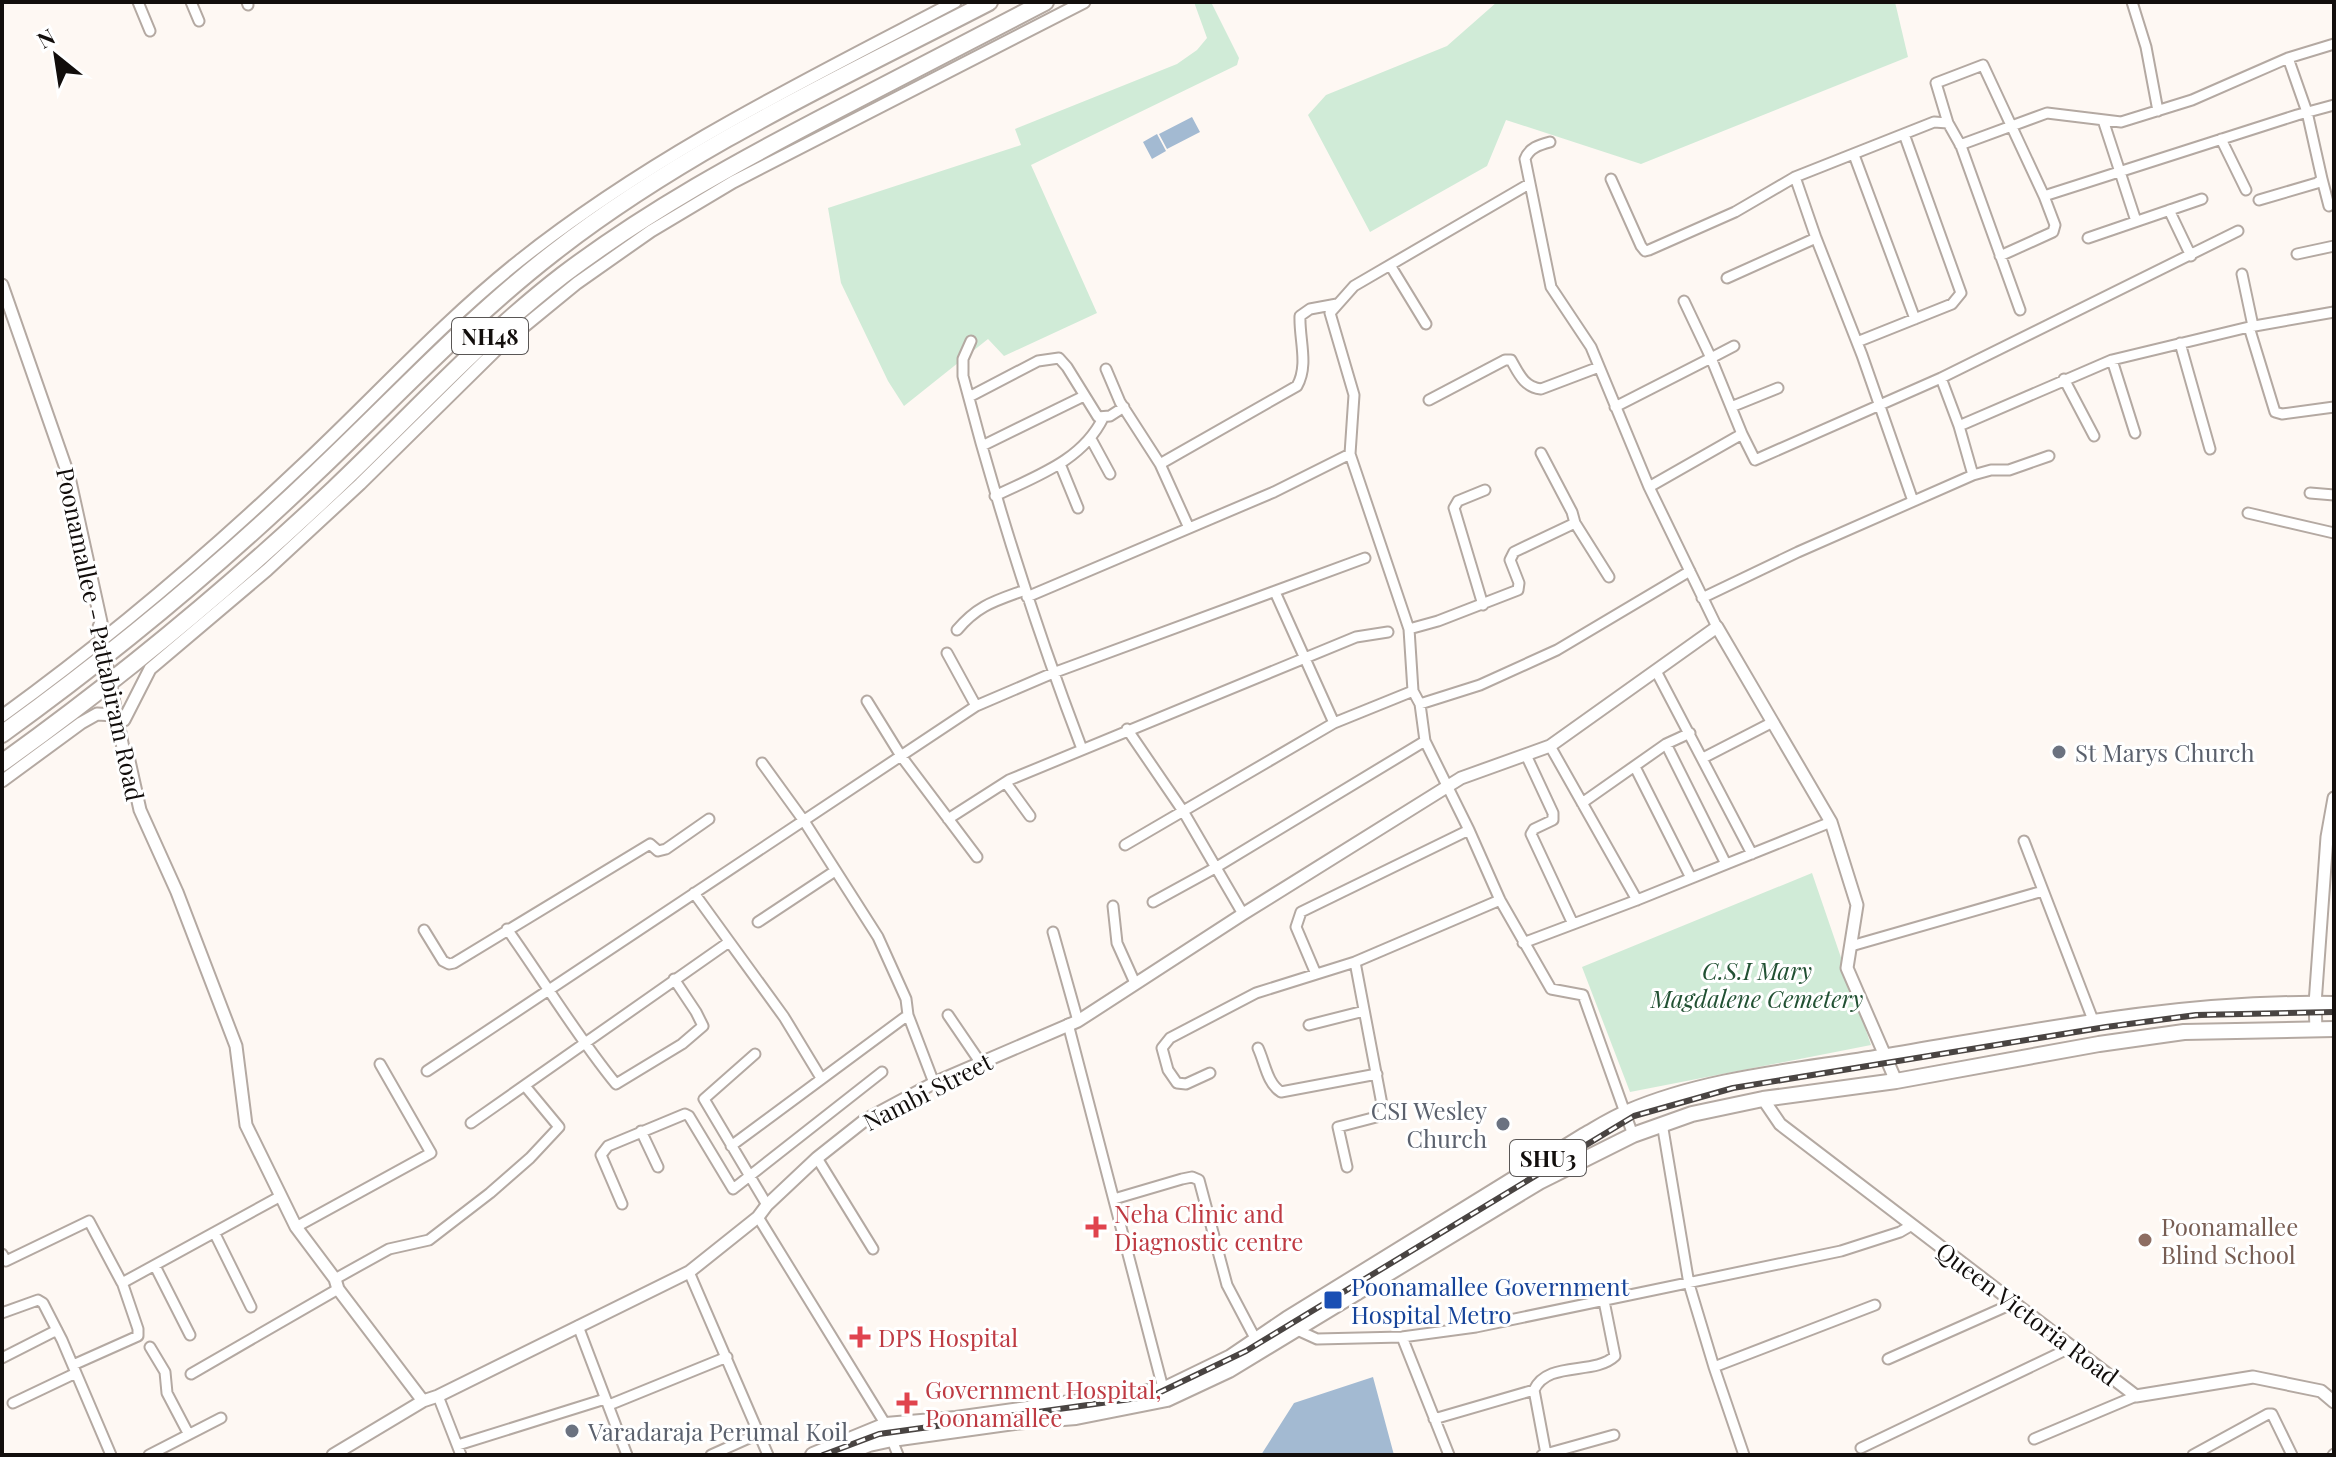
<svg xmlns="http://www.w3.org/2000/svg" width="2336" height="1457" font-family="'Playfair Display',serif">
	<style>
		.green { fill: #d0ebd7 }
		.water { fill: #a3bad2 }
		.lines { fill: none; stroke-linecap: round; stroke-linejoin: round }
		.minor-casing { stroke: #b4a9a2; stroke-width: 13 }
		.tertiary-casing { stroke: #b4a9a2; stroke-width: 15 }
		.primary-casing { stroke: #b4a9a2; stroke-width: 18 }
		.trunk-casing { stroke: #b4a9a2; stroke-width: 20 }
		.minor { stroke: #fff; stroke-width: 9 }
		.tertiary { stroke: #fff; stroke-width: 11 }
		.primary { stroke: #fff; stroke-width: 14 }
		.trunk { stroke: #fff; stroke-width: 16 }
		.rail-casing { stroke: #494442; stroke-width: 6 }
		.rail { stroke: #fff; stroke-width: 3; stroke-dasharray: 9; stroke-linecap: butt }
		.worship-dot { fill: #6b7280; stroke: #fff; stroke-width: 3 }
		.health-dot { fill: #e0444e; stroke: #fff; stroke-width: 3 }
		.education-dot { fill: #8d6e63; stroke: #fff; stroke-width: 3 }
		.transit-dot { fill: #1a4fb4; stroke: #fff; stroke-width: 3 }
		.labels { text-anchor: middle; dominant-baseline: central; stroke-width: 6; stroke-linejoin: round; paint-order: stroke }
		.shield { fill: #fff; stroke: #595655; stroke-width: 2 }
		.shield-label { font-size: 22px; font-weight: bold; fill: #120e0c }
		.street-label { font-size: 24px; fill: #120e0c; stroke: #fff }
		.worship-label { font-size: 24px; fill: #5b616d; stroke: #fff; text-anchor: start }
		.park-label { font-size: 24px; font-style: italic; fill: #225133; stroke: #fff }
		.health-label { font-size: 24px; fill: #be3a42; stroke: #fff; text-anchor: start }
		.education-label { font-size: 24px; fill: #785e54; stroke: #fff; text-anchor: start }
		.transit-label { font-size: 24px; fill: #164399; stroke: #fff; text-anchor: start }
	</style>
	<rect width="100%" height="100%" fill="#fef8f3"/>
	<!-- green -->
	<path class="green" d="M1194,2H1211L1239,58L1237,65L1031,165L1097,313L1004,356L988,339L904,406L888,381L841,283L828,208L1021,145L1015,129L1177,64L1197,50L1207,38Z
		M1497,2H1895L1908,57L1641,164L1506,120L1487,166L1370,232L1308,115L1326,95L1447,46Z
		M1812,873L1871,1045L1630,1092L1582,967Z"/>
	<!-- water -->
	<path class="water" d="M1192,117L1200,132L1167,149L1159,134Z
		M1157,134L1166,151L1152,159L1143,142Z
		M1373,1377L1394,1455H1261L1294,1403Z"/>
	<g class="lines">
		<!-- minor casing -->
		<g class="minor-casing">
			<path id="minor" d="M138,2L150,31
				M191,2L199,21
				M247,2L248,5
				M2132,2L2146,47L2158,111
				M2103,120L2136,221
				M1948,123L1936,83L1983,65L2044,196L2297,115L2334,105
				M2221,139L2246,190
				M1550,142C1539,145 1529,148 1525,159L1551,287L1591,347L1649,487L1717,627
				M1960,145L2047,113L2121,122L2192,100L2288,58L2334,44
				M1854,155L1915,319
				M1795,177L1816,238
				M1611,179L1641,246L1645,251L1649,250L1735,212L1795,177L1934,122L1948,123L1961,146L2020,310
				M2322,179L2329,206
				M1529,184L1354,286L1330,313L1354,395L1350,454L1409,629L1413,691L1420,704L1425,741L1469,830L1500,900L1551,989L1583,995L1633,1135
				M2259,200L2317,183L2322,179L2307,112L2288,58
				M2169,210L2191,256
				M2088,238L2202,199
				M2297,254L2334,246
				M2000,256L2053,232L2055,225L2044,196
				M1390,265L1426,324
				M2242,274L2253,326
				M1727,278L1816,238L1862,355L1913,501
				M1684,301L1711,358L1734,346
				M2249,327L2275,412L2282,414L2334,407
				M971,341L963,359V376C996,503 1035,626 1082,749
				M1857,342L1952,304L1961,293L1904,134
				M2180,343L2210,449
				M2112,360L2135,433
				M1106,369L1120,402L1160,464L1189,528
				M1941,378L1959,426
				M2064,379L2094,436
				M969,397L1038,361L1059,358L1067,367L1098,417L1110,416L1124,407
				M1429,400L1505,360H1511C1519,374 1524,387 1541,389L1599,367
				M1615,407L1711,358L1742,434
				M1731,407L1778,388
				M1091,439L1110,474
				M982,446L1084,396
				M1060,464L1078,508
				M1160,464L1297,386C1309,365 1299,339 1300,316L1310,309L1337,304
				M1973,475L1991,470H2009L2049,456
				M1649,487L1742,434L1755,460L1941,378L2238,231
				M2310,493L2334,495
				M995,496C1036,476 1082,461 1103,418
				M2248,513L2334,533
				M1575,523L1609,577
				M1275,592L1334,723
				M1027,597L1274,492L1350,454
				M1702,598L1798,552L1973,475L1959,426L2112,360L2249,327L2334,312
				M1483,605L1454,508L1458,501L1485,490
				M1409,629L1438,621L1518,590L1519,583L1510,560L1514,552L1575,523L1572,512L1541,453
				M957,630C978,605 995,601 1025,590
				M947,653L976,706
				M1656,671L1752,854
				M867,701L901,756L977,857
				M1420,704L1480,685L1557,650L1690,571
				M1127,729L1183,811L1243,914
				M1666,744L1726,864
				M1550,746L1637,900
				M1526,755L1553,813V820L1534,829L1531,834L1573,924
				M1703,758L1771,723
				M762,763L804,821L878,937L906,999L908,1015L934,1083
				M1635,767L1691,878
				M1006,783L1030,816
				M1582,803L1666,744L1690,733
				M948,819L1009,780L1356,637L1388,632
				M2024,841L2093,1020
				M1125,845L1334,723L1413,691
				M694,893L784,1017L821,1078
				M1153,902L1215,868L1425,741
				M1113,906L1117,943L1135,983
				M758,922L835,871
				M507,929C544,981 576,1035 616,1084L682,1044L703,1026L696,1012L674,979
				M424,930L443,961L449,964L454,963L650,844L658,851L666,849L709,819
				M1053,932L1078,1021
				M1523,943L1637,900L1831,822
				M1851,946L2043,891
				M1316,974L1296,927L1301,912L1469,830
				M948,1015L980,1062
				M1068,1024L1164,1392
				M1309,1025L1364,1011
				M1258,1048C1265,1063 1267,1083 1281,1092L1377,1074
				M755,1054L704,1099L767,1205
				M427,1071L976,706L1053,673L1365,558
				M1210,1073L1186,1084L1177,1083L1168,1070L1162,1048L1170,1038L1256,993L1355,962L1500,900
				M471,1123L729,942
				M1662,1123L1689,1284L1714,1367L1744,1455
				M641,1131L658,1167
				M731,1146L908,1015
				M817,1158L873,1249
				M1347,1167L1338,1127L1384,1115L1355,962
				M1114,1199L1182,1179L1192,1177L1199,1180L1227,1285L1256,1340
				M622,1204L601,1155L608,1146L685,1114L689,1116L733,1189L882,1072
				M758,1217L886,1425L898,1455
				M296,1227L431,1153L380,1064
				M215,1234L251,1307
				M2,1254L6,1261L89,1221L122,1283L279,1197
				M155,1266L190,1335
				M689,1272L768,1455
				M335,1279L389,1249L429,1240L490,1193L530,1158L559,1127L525,1086
				M2,1313L38,1300L43,1303L62,1340L111,1455
				M578,1326L627,1455
				M1295,1329L1317,1339L1402,1337L1476,1327L1841,1251L1900,1232L1912,1225
				M1402,1337L1449,1455
				M150,1347L165,1372L167,1393L188,1433
				M2,1358L57,1330
				M1888,1359L2014,1303
				M73,1365L138,1336V1329L122,1282
				M1714,1367L1875,1305
				M191,1374L338,1289
				M438,1396L461,1455
				M13,1403L76,1373
				M609,1405L727,1357
				M1434,1419L1534,1390
				M2034,1439L2136,1396
				M458,1445L605,1399
				M1861,1448L2072,1347
				M1546,1454L1534,1390C1548,1360 1594,1376 1615,1356L1604,1301
				M149,1455L221,1418
				M711,1455L758,1434
				M1542,1455L1614,1435
				M2193,1455L2268,1414H2272L2292,1455
				M2333,1455L2334,1454"/>
		</g>
		<!-- tertiary casing -->
		<g class="tertiary-casing">
			<path id="tertiary" d="M2,285L69,477L101,622L99,627L123,748L127,752L140,810L177,892L236,1046L246,1125L296,1227L335,1279L338,1289L423,1401
				M2,716C107,640 205,557 299,468C373,399 440,324 519,261C654,154 804,81 955,2
				M124,720L150,669L267,570L360,484L500,346L577,283L651,231L733,182L1084,2
				M2,781L81,723L97,714L116,715
				M2316,1029L2315,1004L2327,837L2334,798
				M1763,1099L1780,1124L2136,1396L2253,1377L2321,1391L2334,1402
				M333,1455L423,1401L438,1396L689,1272L758,1217L767,1205L817,1158L865,1120L934,1083L1078,1021L1243,914L1461,778L1550,746L1717,627L1831,822L1857,905L1847,968L1896,1081"/>
		</g>
		<!-- primary casing -->
		<g class="primary-casing">
			<path id="primary" d="M813,1455L886,1425L956,1419L1163,1390L1231,1357L1287,1319L1585,1135C1599,1127 1613,1118 1628,1112C1707,1078 1798,1071 1882,1057C2033,1032 2180,1001 2334,1004
				M842,1455L869,1444L892,1439L1014,1422L1076,1417L1167,1399L1229,1370L1539,1182L1633,1135L1692,1114L1763,1099L1896,1081L2099,1044L2184,1032L2334,1029"/>
		</g>
		<!-- trunk casing -->
		<g class="trunk-casing">
			<path id="trunk" d="M2,734C113,654 218,567 317,472C395,398 468,319 553,253C686,149 840,79 989,2
				M2,763C119,679 229,588 334,489C410,417 480,339 563,275C649,210 741,160 837,110C906,74 976,38 1045,2"/>
		</g>
		<!-- minor -->
		<use href="#minor" class="minor"/>
		<!-- tertiary -->
		<use href="#tertiary" class="tertiary"/>
		<!-- primary -->
		<use href="#primary" class="primary"/>
		<!-- trunk -->
		<use href="#trunk" class="trunk"/>
		<!-- rail casing -->
		<g class="rail-casing">
			<path id="rail" d="M823,1455L879,1434L1152,1396L1246,1351L1634,1116L1733,1088L2106,1027L2196,1015L2334,1012"/>
		</g>
		<!-- rail -->
		<use href="#rail" class="rail"/>
	</g>
	<!-- markers -->
	<g class="worship-dot">
		<circle cx="2059" cy="752" r="8"/>
		<circle cx="1503" cy="1124" r="8"/>
		<circle cx="572" cy="1431" r="8"/>
	</g>
	<g class="health-dot">
		<path d="M1092 1215h8v8h8v8h-8v8h-8v-8h-8v-8h8z"/>
		<path d="M856 1325h8v8h8v8h-8v8h-8v-8h-8v-8h8z"/>
		<path d="M903 1391h8v8h8v8h-8v8h-8v-8h-8v-8h8z"/>
	</g>
	<circle class="education-dot" cx="2145" cy="1240" r="8"/>
	<rect class="transit-dot" x="1323" y="1290" width="20" height="20" rx="4"/>
	<g class="labels">
		<!-- shield labels -->
		<g class="shield">
			<rect x="452" y="318" width="76" height="36" rx="6"/>
			<rect x="1510" y="1140" width="76" height="36" rx="6"/>
		</g>
		<g class="shield-label">
			<text x="490" y="336">NH48</text>
			<text x="1548" y="1158">SHU3</text>
		</g>
		<!-- street labels -->
		<g class="street-label">
			<text transform="translate(101 634) rotate(78)">Poonamallee - Pattabiram Road</text>
			<text transform="translate(927 1091) rotate(-27)">Nambi Street</text>
			<text transform="translate(2028 1313) rotate(37)">Queen Victoria Road</text>
		</g>
		<!-- worship labels -->
		<g class="worship-label">
			<text x="2075" y="752">St Marys Church</text>
			<text x="1487" y="1110" text-anchor="end">CSI Wesley<tspan x="1487" dy="28">Church</tspan></text>
			<text x="588" y="1431">Varadaraja Perumal Koil</text>
		</g>
		<!-- park labels -->
		<g class="park-label">
			<text x="1757" y="970">C.S.I Mary<tspan x="1757" dy="28">Magdalene Cemetery</tspan></text>
		</g>
		<!-- health labels -->
		<g class="health-label">
			<text x="1114" y="1213">Neha Clinic and<tspan x="1114" dy="28">Diagnostic centre</tspan></text>
			<text x="878" y="1337">DPS Hospital</text>
			<text x="925" y="1389">Government Hospital,<tspan x="925" dy="28">Poonamallee</tspan></text>
		</g>
		<!-- education labels -->
		<g class="education-label">
			<text x="2161" y="1226">Poonamallee<tspan x="2161" dy="28">Blind School</tspan></text>
		</g>
		<!-- transit labels -->
		<g class="transit-label">
			<text x="1351" y="1286">Poonamallee Government<tspan x="1351" dy="28">Hospital Metro</tspan></text>
		</g>
	</g>
	<!-- border -->
	<rect width="2336" height="1457" fill="none" stroke="#120e0c" stroke-width="8"/>
	<!-- north arrow -->
	<g transform="translate(56 56) rotate(330)" stroke="#ffffff" stroke-width="6" paint-order="stroke">
	<path d="M0-6L14 30L0 20L-14 30Z" fill="#120e0c"/>
	<text y="-12" font-size="22" font-weight="bold" text-anchor="middle" fill="#120e0c">N</text>
	</g>
</svg>
